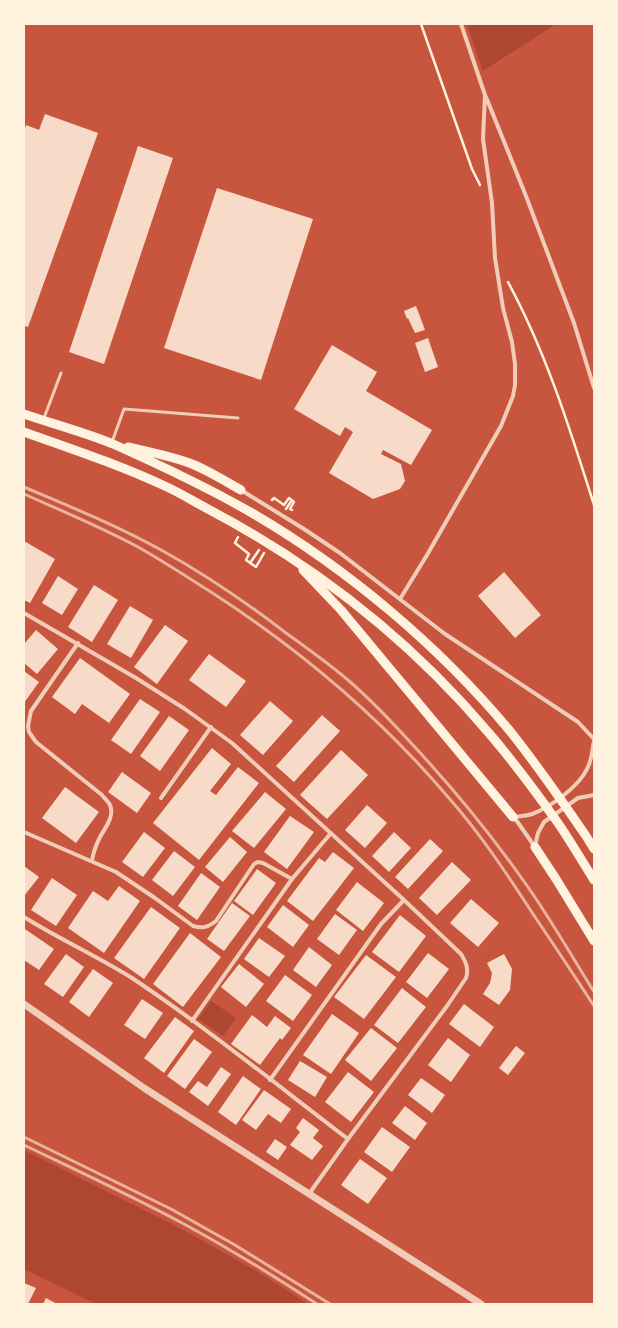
<svg xmlns="http://www.w3.org/2000/svg" width="618" height="1328" font-family="Lato,sans-serif">
	<style>
		.green { fill: #ae4732 }
		.building { fill: #f7dbc8 }
		.lines { fill: none; stroke-linecap: round; stroke-linejoin: round }
		.path { stroke: #fff3e0; stroke-width: 2.5 }
		.service { stroke: #f1ccb7; stroke-width: 3 }
		.minor { stroke: #f1ccb7; stroke-width: 4 }
		.tertiary { stroke: #f1ccb7; stroke-width: 7 }
		.primary { stroke: #fff3e0; stroke-width: 9 }
		.rail { stroke: #e9b49f; stroke-width: 3 }
	</style>
	<rect width="100%" height="100%" fill="#c8553d"/>
	<!-- green -->
	<path class="green" d="M467,24H556L483,71Z
		M211,1001L236,1018L223,1036L198,1019Z
		M24,1150L174,1225L257,1271L308,1304H96L24,1269Z"/>
	<!-- building -->
	<path class="building" d="M45,114L98,133L28,327L24,326V132L26,125L39,130Z
		M138,146L173,158L104,364L69,352Z
		M217,188L313,219L261,380L164,348Z
		M416,306L425,330L415,333L408,318L407,319L404,311Z
		M428,338L438,367L425,372L415,343Z
		M332,345L377,372L366,391L432,430L411,465L383,450L381,454L401,464L405,481L400,489L373,499L329,473L353,432L345,427L340,436L294,409Z
		M24,541L55,559L30,603L24,600Z
		M504,572L541,615L515,638L478,596Z
		M58,576L78,589L62,615L42,603Z
		M94,585L118,600L92,642L68,627Z
		M130,606L153,620L131,658L107,644Z
		M165,625L188,641L157,684L134,667Z
		M36,630L58,649L37,674L24,663V644Z
		M209,654L246,681L226,707L189,680Z
		M80,658L130,694L109,723L82,704L75,714L52,697Z
		M24,671L39,682L24,703Z
		M140,699L160,712L131,754L111,740Z
		M270,701L293,721L263,755L240,735Z
		M322,715L340,731L294,782L276,766Z
		M169,716L189,730L160,771L140,756Z
		M212,748L231,764L210,791L216,795L238,767L259,783L199,860L153,823Z
		M341,750L368,775L327,819L300,795Z
		M122,772L151,793L137,813L108,792Z
		M65,787L99,812L76,843L42,818Z
		M265,792L286,809L254,848L232,831Z
		M367,805L387,823L365,848L345,830Z
		M290,816L314,832L287,869L264,852Z
		M144,832L165,848L143,877L122,862Z
		M394,832L411,848L389,872L372,856Z
		M230,837L247,852L223,882L205,867Z
		M430,839L443,851L408,889L395,877Z
		M174,851L195,867L173,896L152,880Z
		M333,852L354,868L313,921L287,901L319,858L325,862Z
		M452,862L471,880L437,915L419,898Z
		M24,866L39,877L24,896Z
		M257,869L276,883L253,915L234,901Z
		M201,873L220,887L197,920L178,906Z
		M52,878L77,895L56,926L31,910Z
		M357,882L384,903L363,931L336,910Z
		M119,886L140,901L104,953L68,928L93,891L108,901Z
		M471,899L499,923L478,947L450,923Z
		M232,903L250,916L224,951L207,939Z
		M283,905L309,925L293,947L267,927Z
		M151,907L180,928L144,979L114,958Z
		M335,914L357,930L339,955L317,939Z
		M400,915L426,936L399,972L372,952Z
		M25,929L54,949L39,970L24,960V930Z
		M190,933L221,957L183,1007L153,984Z
		M259,938L285,956L269,977L244,959Z
		M309,947L332,965L316,987L293,970Z
		M428,953L449,969L427,998L406,982Z
		M66,954L84,967L63,997L44,984Z
		M504,954L512,969L510,990L499,1005L483,994L490,983L492,973L487,963Z
		M366,955L396,977L364,1019L334,997Z
		M239,964L264,984L246,1007L221,987Z
		M93,969L113,983L89,1017L69,1002Z
		M285,975L312,995L293,1021L266,1001Z
		M402,988L426,1007L398,1043L374,1025Z
		M142,999L163,1013L145,1039L124,1025Z
		M464,1004L494,1027L480,1047L449,1024Z
		M332,1014L359,1033L331,1074L303,1055Z
		M252,1015L267,1027L275,1016L291,1028L282,1040L280,1038L260,1065L231,1044Z
		M175,1017L194,1031L164,1073L144,1058Z
		M371,1028L397,1048L371,1081L345,1060Z
		M448,1038L470,1055L451,1082L428,1065Z
		M194,1039L212,1052L185,1089L167,1076Z
		M516,1046L525,1053L508,1075L499,1068Z
		M300,1061L327,1077L315,1097L288,1080Z
		M221,1067L231,1074L208,1106L189,1092L198,1081L207,1087Z
		M348,1072L374,1092L351,1122L325,1102Z
		M243,1076L261,1089L236,1125L218,1112Z
		M421,1078L445,1095L432,1113L408,1095Z
		M264,1090L291,1109L281,1123L268,1114L256,1130L242,1120Z
		M405,1106L427,1123L415,1140L392,1123Z
		M303,1118L319,1130L313,1138L323,1146L312,1160L290,1145L300,1132L296,1128Z
		M382,1127L410,1147L392,1172L364,1152Z
		M275,1139L287,1147L278,1160L266,1152Z
		M360,1159L387,1178L368,1204L341,1185Z
		M24,1283L36,1288L28,1304H24Z
		M46,1298L57,1304H43Z"/>
	<g class="lines">
		<!-- path -->
		<path class="path" d="M421,24L472,169L480,185
			M508,282C546,352 570,429 594,505
			M272,500L274,498L284,505L289,498L294,502L290,509L292,510
			M286,509L292,500
			M238,537L235,543L249,554L246,560L256,567L264,553
			M250,563L259,550"/>
		<!-- service -->
		<path class="service" d="M44,418L61,373
			M112,442L124,409L238,418"/>
		<!-- minor -->
		<path class="minor" d="M486,97L526,196L574,323L594,388
			M241,490L304,529L340,553L445,634L578,722L594,739
			M400,599L427,555L501,426L513,396L515,385V364L512,342L503,308L495,258L492,203L483,139L485,95L461,24
			M24,613L136,678L185,709L232,743L404,900L461,954C466,962 469,969 466,978L447,1006L348,1139L309,1194
			M78,643L31,711L28,726L29,732L36,742L102,795C104,798 108,801 110,805C115,816 105,828 100,837C96,845 93,853 92,861
			M161,798L211,727
			M514,817C520,816 526,816 532,814C551,807 579,786 587,769C592,760 592,751 594,741
			M514,817L535,847
			M24,832L116,872L155,898L193,926C203,929 208,927 216,921L254,864L258,862L263,863L292,879
			M535,846L538,833L544,822L578,798L594,795
			M24,917C59,939 97,956 132,978C207,1028 277,1085 348,1139
			M192,1021L292,879L331,833
			M270,1080L381,924L404,900"/>
		<!-- tertiary -->
		<path class="tertiary" d="M24,1004L144,1088L192,1119L481,1304"/>
		<!-- primary -->
		<path class="primary" d="M24,414C53,424 84,432 113,444C160,465 207,487 252,513C348,569 439,646 510,731C537,765 562,801 586,836L594,849
			M24,432C72,449 120,465 167,487C180,493 193,501 206,508C313,564 410,640 488,732C513,761 536,792 558,823C571,842 582,861 594,880
			M128,447C150,452 171,456 192,464C209,471 225,481 241,490
			M303,570L341,610L513,817
			M535,847L556,879L594,941"/>
		<!-- rail -->
		<path class="rail" d="M24,487C71,507 118,526 163,551C206,575 247,603 286,633C307,648 328,663 348,680C371,700 392,722 412,744C452,787 489,832 523,880C549,916 571,955 594,992
			M24,494C62,511 101,527 138,547C163,561 187,577 211,592C299,649 380,717 448,797C480,833 507,874 533,914C554,945 574,975 594,1006
			M24,1137L171,1209L235,1245L330,1304
			M24,1145C78,1171 132,1196 184,1224C230,1249 274,1276 317,1304"/>
	</g>
	<!-- border -->
	<rect width="618" height="1328" fill="none" stroke="#fff3e0" stroke-width="50"/>
</svg>
